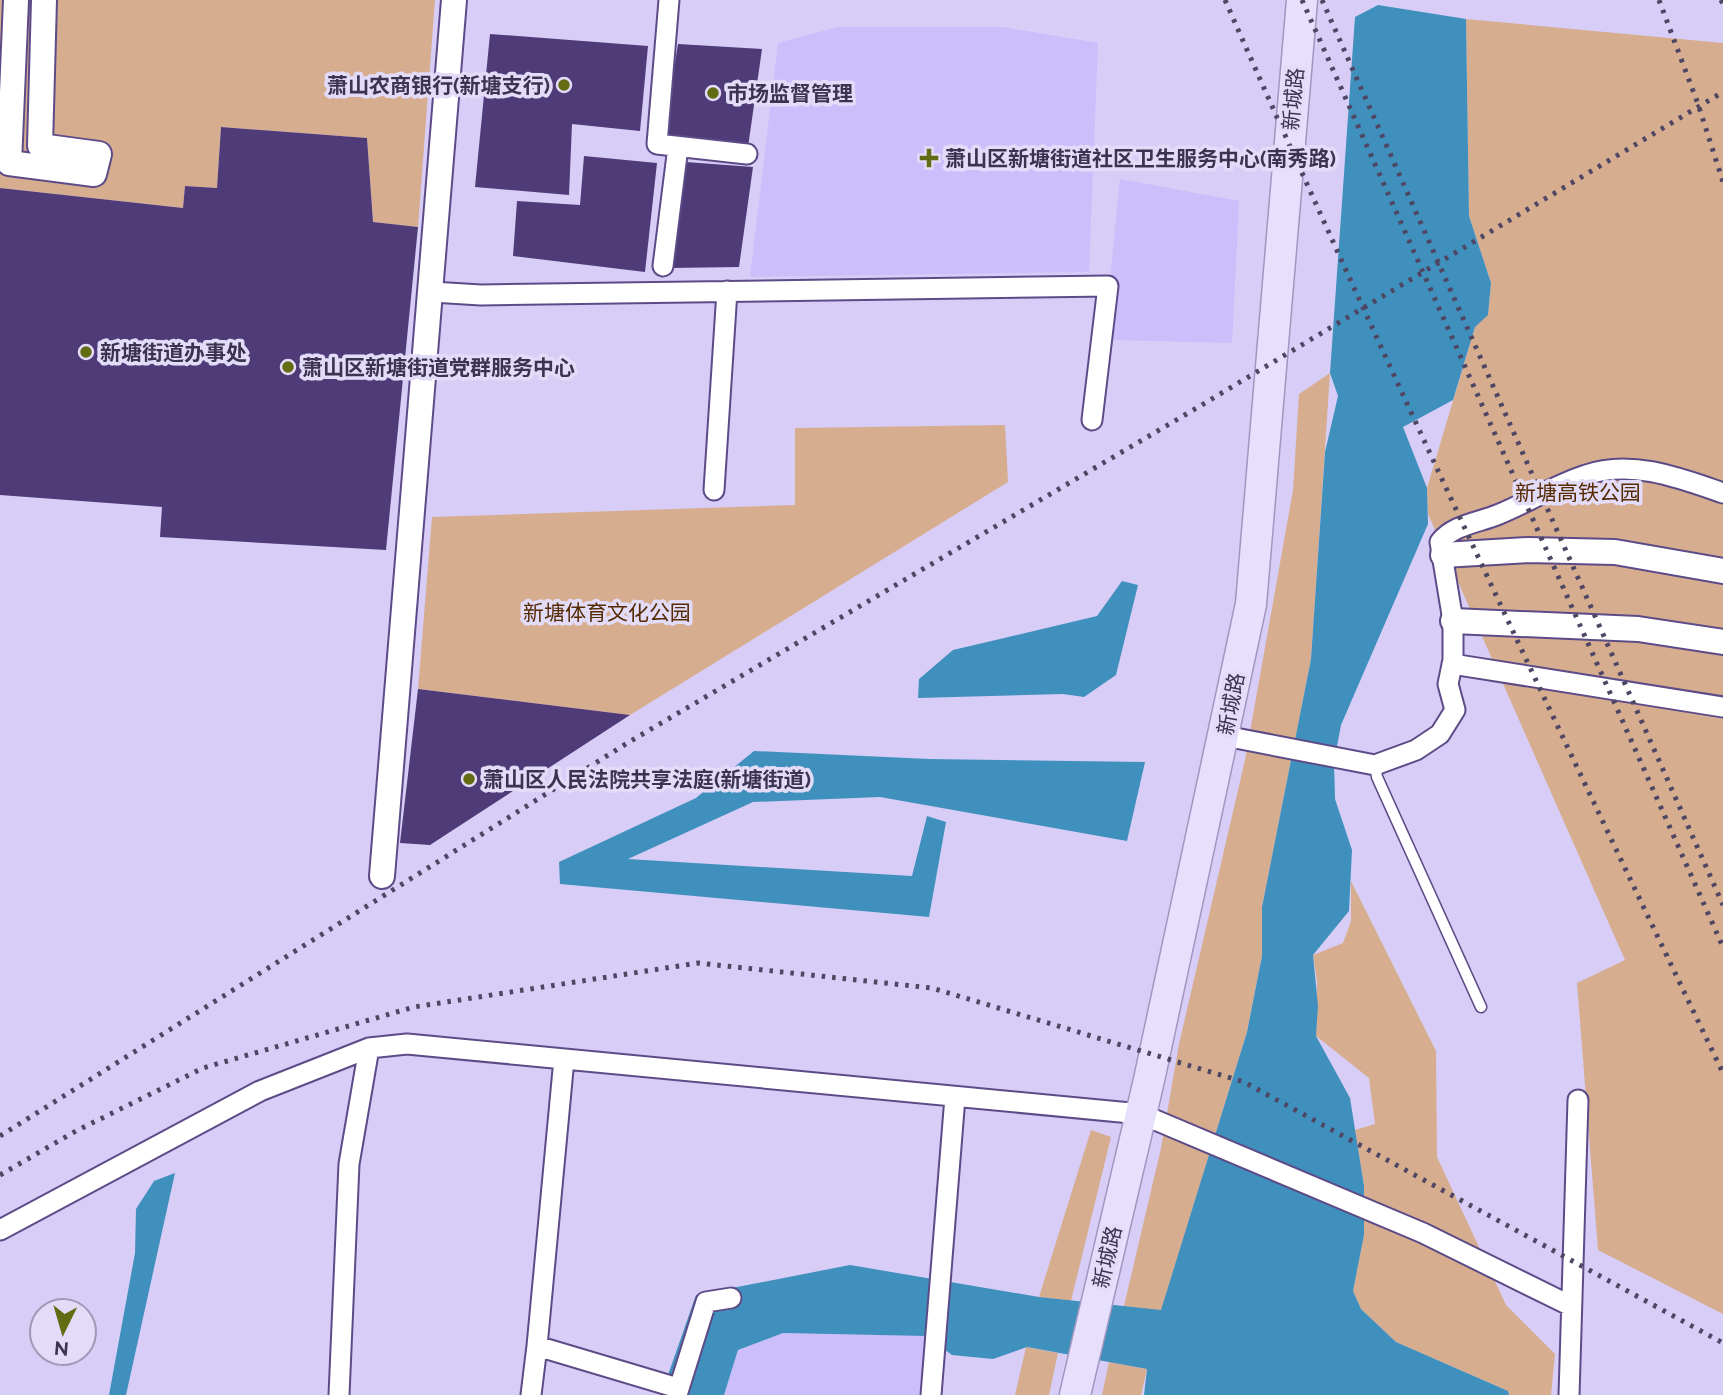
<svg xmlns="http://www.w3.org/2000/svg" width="1723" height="1395" font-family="Raleway,'Noto Sans SC',sans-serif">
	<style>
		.built { fill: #ccbdfb }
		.green { fill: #d7ad90 }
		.water { fill: #4090bd }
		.building { fill: #4e3b77 }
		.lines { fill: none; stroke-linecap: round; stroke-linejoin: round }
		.service-casing { stroke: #5d4b88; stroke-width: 13 }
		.minor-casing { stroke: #5d4b88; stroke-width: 23 }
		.tertiary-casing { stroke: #5d4b88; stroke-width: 28 }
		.primary-casing { stroke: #a096bf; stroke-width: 33 }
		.service { stroke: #fff; stroke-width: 10 }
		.minor { stroke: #fff; stroke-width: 19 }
		.tertiary { stroke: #fff; stroke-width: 24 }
		.primary { stroke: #e7e0fd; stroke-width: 30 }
		.rail { stroke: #4e4663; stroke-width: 5; stroke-dasharray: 3.5 7; stroke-linecap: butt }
		.poi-dot { fill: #636c13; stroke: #e3dcf9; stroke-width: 2.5 }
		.labels { text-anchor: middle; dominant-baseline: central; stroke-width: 7; stroke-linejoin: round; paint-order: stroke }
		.poi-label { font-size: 21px; font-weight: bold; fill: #3b334f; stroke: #e3dcf9; text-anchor: start }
		.street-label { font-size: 21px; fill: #3b334f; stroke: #e3dcf9 }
		.park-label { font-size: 21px; fill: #562b04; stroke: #e3dcf9 }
	</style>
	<rect width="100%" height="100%" fill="#d7cdf7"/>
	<!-- built -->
	<path class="built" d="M838,27H1003L1098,43L1089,272L750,277L778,43Z
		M1120,179L1239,201L1232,343L1113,340L1111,270Z
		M783,1333L926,1336L919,1395H724L738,1350Z"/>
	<!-- green -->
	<path class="green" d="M0,0H435L418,227L373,222L367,138L221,127L217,188L185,186L183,208L0,188Z
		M1466,19L1723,43V1314L1598,1250L1577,983L1625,960L1428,514L1427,488L1475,327L1488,314L1491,283L1469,216Z
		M1330,373L1311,659L1262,907V956L1247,1032L1161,1311L1124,1306L1161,1148L1179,1044L1245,760L1293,490L1299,394Z
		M1005,425L1008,482L630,715L418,689L432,517L795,505V428Z
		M1351,881L1436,1051L1437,1157L1506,1305L1555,1354L1551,1395H1509L1508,1391L1396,1342L1361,1309L1353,1291L1364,1235V1186L1355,1130L1375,1124L1369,1078L1316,1036L1317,981L1313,955L1343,943L1351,921Z
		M1091,1130L1111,1137L1071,1301L1039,1297Z
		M1026,1347L1058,1353L1049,1395H1015Z
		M1109,1362L1147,1369L1141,1395H1102Z"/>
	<!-- water -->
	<path class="water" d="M1378,5L1466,19L1469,216L1491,283L1488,315L1475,327L1453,400L1403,427L1427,488L1428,524L1341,725L1334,762L1335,799L1352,850L1349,911L1313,955L1318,1006L1316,1036L1350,1098L1364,1186V1235L1353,1291L1361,1309L1396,1342L1508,1391L1509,1395H1144L1147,1369L1027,1347L993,1359L952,1355L926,1336L783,1333L738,1350L724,1395H661L696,1295L850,1265L1039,1297L1161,1310L1247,1032L1262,956V907L1311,659L1325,452L1338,396L1330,373L1355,17Z
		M1122,581L1138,585L1116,675L1084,697L1063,694L918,698L919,679L953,650L1097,616Z
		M754,751L929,759L1145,762L1127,841L880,797L753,802L628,859L912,876L927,816L946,822L929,917L560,884L559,862L696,798Z
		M175,1173L126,1395H109L135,1253L136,1209L154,1181Z"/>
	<!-- building -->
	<path class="building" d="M490,34L648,46L640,131L572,124L569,195L475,187Z
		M678,44L762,49L747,154L663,136Z
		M221,127L367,138L373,222L418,227L386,550L160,537L162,507L0,495V188L183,208L185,186L217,188Z
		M584,156L657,163L645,272L513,256L517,201L580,205Z
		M686,162L753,167L739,267L671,268Z
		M418,689L630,715L430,845L400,843Z"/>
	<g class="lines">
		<!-- service casing -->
		<g class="service-casing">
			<path id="service" d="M1375,765L1377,777L1481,1007"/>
		</g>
		<!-- minor casing -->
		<g class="minor-casing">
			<path id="minor" d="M669,0L657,144L747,154
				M663,266L678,147
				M432,292L481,295L1108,286L1092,420
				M714,490L727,291
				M1452,664L1723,707
				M1225,736L1375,765L1416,750L1440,734L1455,710L1448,684L1453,660V621L1440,542C1453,525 1477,523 1497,515C1527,503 1555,485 1586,475C1631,459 1680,478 1723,493
				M564,1059L537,1346L678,1388
				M0,1230L260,1091L369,1048L407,1044L1141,1114L1423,1233L1571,1306
				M339,1395L349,1164L369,1048
				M531,1395L537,1346
				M677,1395L706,1302L731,1298
				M931,1395L955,1097
				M1569,1395L1578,1100"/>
		</g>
		<!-- tertiary casing -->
		<g class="tertiary-casing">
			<path id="tertiary" d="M16,0L9,163L94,174L99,154L40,146L44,0
				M1443,555L1528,550L1615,552L1723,571
				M1453,621L1638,629L1723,642
				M382,876L454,0"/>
		</g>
		<!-- primary casing -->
		<g class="primary-casing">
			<path id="primary" d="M1075,1395L1149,1080L1251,604L1302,0"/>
		</g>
		<!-- service -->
		<use href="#service" class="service"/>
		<!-- minor -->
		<use href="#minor" class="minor"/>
		<!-- tertiary -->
		<use href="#tertiary" class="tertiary"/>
		<!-- primary -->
		<use href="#primary" class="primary"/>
		<!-- rail -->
		<path class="rail" d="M1225,0C1384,361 1552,717 1723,1073
			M1302,0L1723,947
			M1322,0L1723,905
			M1659,0L1698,104L1723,182
			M1721,0L1723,4
			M0,1136L629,742L1200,406L1723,92
			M0,1175L76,1131L203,1068L414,1007L698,963L932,988L1244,1082L1723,1343"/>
	</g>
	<!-- markers -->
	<g class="poi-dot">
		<circle cx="564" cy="85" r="7"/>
		<circle cx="713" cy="93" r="7"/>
		<path d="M925.5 147.5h7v7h7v7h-7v7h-7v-7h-7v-7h7z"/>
		<circle cx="86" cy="352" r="7"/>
		<circle cx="288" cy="367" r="7"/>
		<circle cx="469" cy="779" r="7"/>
	</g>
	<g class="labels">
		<!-- poi labels -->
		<g class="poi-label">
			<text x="550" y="85" text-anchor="end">萧山农商银行(新塘支行)</text>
			<text x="727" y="93">市场监督管理</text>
			<text x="945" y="158">萧山区新塘街道社区卫生服务中心(南秀路)</text>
			<text x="100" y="352">新塘街道办事处</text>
			<text x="302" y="367">萧山区新塘街道党群服务中心</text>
			<text x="483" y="779">萧山区人民法院共享法庭(新塘街道)</text>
		</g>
		<!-- street labels -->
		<g class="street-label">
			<text transform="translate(1293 99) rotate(-85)">新城路</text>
			<text transform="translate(1231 704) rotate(-79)">新城路</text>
			<text transform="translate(1107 1257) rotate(-77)">新城路</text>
		</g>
		<!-- park labels -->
		<g class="park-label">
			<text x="1578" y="492">新塘高铁公园</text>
			<text x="607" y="612">新塘体育文化公园</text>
		</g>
	</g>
	<!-- north arrow -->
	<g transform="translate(63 1332) rotate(185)"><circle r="33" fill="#e3dcf9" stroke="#a098b5" stroke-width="2"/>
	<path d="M0-5L12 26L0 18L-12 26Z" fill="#636c13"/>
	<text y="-10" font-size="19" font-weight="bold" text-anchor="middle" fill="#3b334f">N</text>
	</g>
</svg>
